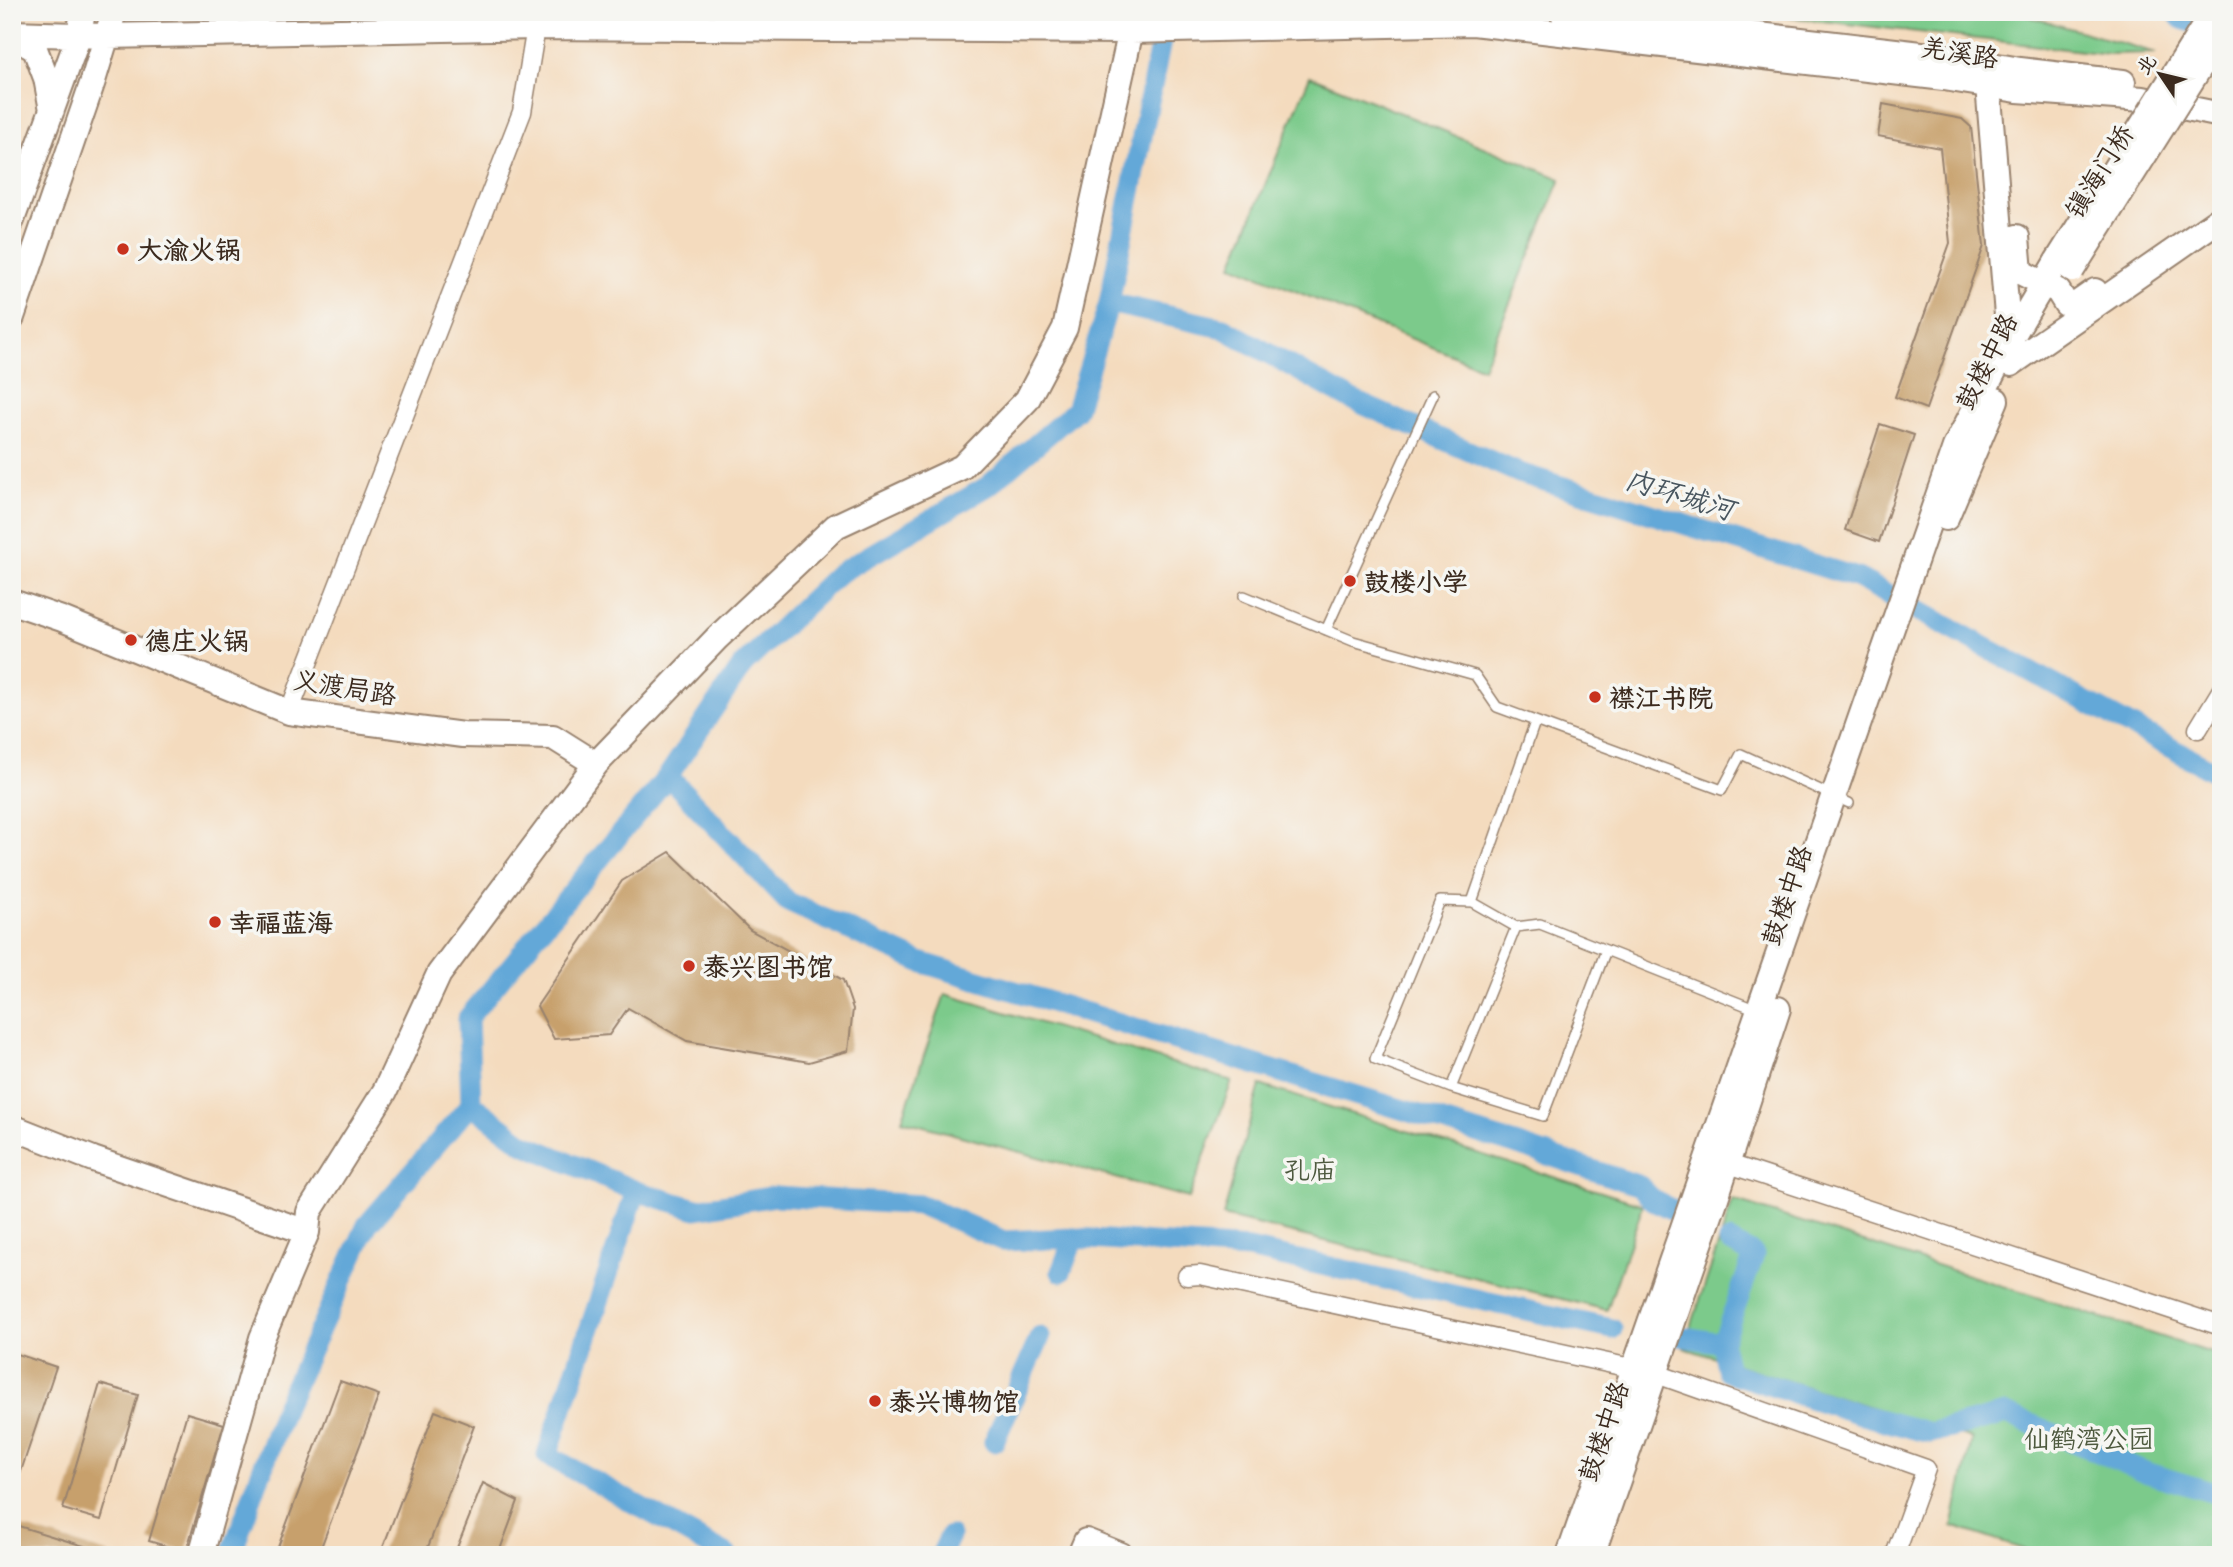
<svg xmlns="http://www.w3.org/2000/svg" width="2233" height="1567" font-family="'Shantell Sans','LXGW WenKai TC',sans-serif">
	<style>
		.green { fill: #7bca8b; stroke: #5b7a54; stroke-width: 2 }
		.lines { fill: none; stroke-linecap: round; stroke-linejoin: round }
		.canal { stroke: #63a8d8; stroke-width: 21 }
		.river { stroke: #63a8d8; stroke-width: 37 }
		.building { fill: #c7a06c }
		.lane-casing { stroke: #98826e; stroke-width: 12 }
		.street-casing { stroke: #98826e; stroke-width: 21 }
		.secondary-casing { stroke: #98826e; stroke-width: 28 }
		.lane { stroke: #fff; stroke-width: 9 }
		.street { stroke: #fff; stroke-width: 18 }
		.secondary { stroke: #fff; stroke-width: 24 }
		.secondary-bridge-casing { stroke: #98826e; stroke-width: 28; stroke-linecap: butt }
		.secondary-bridge { stroke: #fff; stroke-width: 24 }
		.poi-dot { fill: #c8321e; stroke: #f6f6f2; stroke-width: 2.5 }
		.labels { text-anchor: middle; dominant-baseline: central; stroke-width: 7; stroke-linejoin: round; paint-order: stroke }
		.street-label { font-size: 26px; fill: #3b2a1e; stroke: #f6f6f2 }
		.poi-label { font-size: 26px; font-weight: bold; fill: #3b2a1e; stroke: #f6f6f2; text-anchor: start }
		.park-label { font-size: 26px; fill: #4e5a3f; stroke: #f6f6f2 }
		.water-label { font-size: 28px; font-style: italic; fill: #49565f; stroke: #f6f6f2 }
	</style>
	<rect width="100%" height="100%" fill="#f6f6f2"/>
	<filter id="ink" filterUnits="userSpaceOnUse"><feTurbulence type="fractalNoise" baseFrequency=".0143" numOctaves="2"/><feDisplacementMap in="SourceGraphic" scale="14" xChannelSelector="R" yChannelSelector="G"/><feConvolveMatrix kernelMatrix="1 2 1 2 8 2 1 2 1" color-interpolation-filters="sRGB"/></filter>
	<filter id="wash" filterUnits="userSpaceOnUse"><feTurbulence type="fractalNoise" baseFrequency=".00686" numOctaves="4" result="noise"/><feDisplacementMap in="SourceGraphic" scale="28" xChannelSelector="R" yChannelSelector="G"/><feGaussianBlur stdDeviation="1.57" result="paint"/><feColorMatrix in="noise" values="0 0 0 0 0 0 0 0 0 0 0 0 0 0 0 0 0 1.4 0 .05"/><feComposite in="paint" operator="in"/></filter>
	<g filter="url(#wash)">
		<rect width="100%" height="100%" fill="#f4dbbe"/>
		<!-- green -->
		<path class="green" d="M1743,12H2013L2156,53L2109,54Z
			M1310,76L1561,179L1483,368L1232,265Z
			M945,994L1232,1081L1189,1198L902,1120Z
			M1260,1085L1643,1205L1607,1310L1223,1216Z
			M1733,1200L2221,1356V1555H2041L1952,1526L1972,1439L1684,1348Z"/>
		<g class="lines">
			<!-- canal -->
			<path class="canal" d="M1109,303L1223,328L1348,398L1519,473L1858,578L2221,775
				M668,776L788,902L920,962L1515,1144L1640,1186L1653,1200L1673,1210
				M471,1104L524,1144L636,1191L547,1455L727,1555
				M636,1191L696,1209L776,1196L921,1205L1004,1241L1074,1238L1249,1249L1612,1329
				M1729,1241L1754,1255L1722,1343L1728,1372L1866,1416L1930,1433L2006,1414L2148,1473L2221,1495
				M1061,1272L1074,1238
				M1679,1336L1722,1343
				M994,1442L1040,1337
				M231,1555L285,1407L367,1225L471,1104L468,1018L668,776L743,665L838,574L988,486L1076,410L1109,303L1162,36
				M941,1555L950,1536"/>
			<!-- river -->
			<path class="river" d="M2186,12L2221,22"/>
		</g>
		<g id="blocks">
			<!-- building -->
			<path class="building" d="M1883,104L1962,119L1971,127L1984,246L1926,409L1895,397L1950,243L1940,148L1878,136Z
				M1880,424L1914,435L1879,542L1845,530Z
				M670,852L750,930L843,980L853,1009L848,1051L809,1062L687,1041L628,1008L609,1035L554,1039L537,1006L622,881Z
				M17,1354L56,1367L13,1495L12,1368Z
				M340,1381L379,1395L318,1555H275Z
				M100,1384L138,1395L101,1520L63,1509Z
				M435,1411L474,1426L425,1555H380Z
				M187,1413L224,1424L186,1552L149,1541Z
				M483,1483L518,1501L498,1555H454Z
				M12,1524L110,1554V1555H12Z"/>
		</g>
	</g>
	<g filter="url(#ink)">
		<use href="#blocks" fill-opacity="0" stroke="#98826e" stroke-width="2"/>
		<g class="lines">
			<!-- lane casing -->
			<g class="lane-casing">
				<path id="lane" d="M1244,596L1353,641L1475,675L1497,707L1722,790L1741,754L1849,803
					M1326,630L1433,395
					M1472,902L1516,927L1451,1088L1375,1059L1440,901L1472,902L1535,722
					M1516,927L1540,924L1757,1010
					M1451,1088L1543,1116L1606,950"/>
			</g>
			<!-- street casing -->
			<g class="street-casing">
				<path id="street" d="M289,712L522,112L536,27V12
					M2198,729L2221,691
					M1726,1163L2221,1326
					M1187,1276L1200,1275L1654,1373L1926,1469L1895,1555"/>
			</g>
			<!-- secondary casing -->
			<g class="secondary-casing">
				<path id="secondary" d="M1562,12L1947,57L2020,70L2123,82
					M12,33L107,36L536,27L1131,31L1473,23L1944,78L2017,90L2143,99L2221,115
					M12,36L35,49L46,78L52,110
					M1985,71L1988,85L2011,364L2221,218
					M12,220L79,35L83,12
					M2017,237L2020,272L2058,291L2066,304L2072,307L2095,291
					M12,317L93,81L114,12
					M1946,518L1996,400
					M12,602L62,619L289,712L463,735L553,737L596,764
					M12,1127L93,1159L307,1232
					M201,1555L262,1338L307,1232L309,1212L385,1091L439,974L596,764L717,638L836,526L962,467L1027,400L1065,328L1135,12
					M1080,1555L1086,1541L1121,1555
					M1569,1555L1955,447L2009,342L2057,261
					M1592,1555L1715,1201L1778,1009"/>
			</g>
			<!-- lane -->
			<use href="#lane" class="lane"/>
			<!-- street -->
			<use href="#street" class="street"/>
			<!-- secondary -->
			<use href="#secondary" class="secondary"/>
			<!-- secondary-bridge casing -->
			<g class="secondary-bridge-casing">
				<path id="secondary-bridge" d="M2057,261L2213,12
					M2072,270L2221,34"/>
			</g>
			<!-- secondary-bridge -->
			<use href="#secondary-bridge" class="secondary-bridge"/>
		</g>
	</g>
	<!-- markers -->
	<g class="poi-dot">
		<circle cx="123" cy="249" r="7"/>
		<circle cx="1350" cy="581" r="7"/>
		<circle cx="131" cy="640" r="7"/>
		<circle cx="1595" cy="697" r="7"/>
		<circle cx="215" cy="922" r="7"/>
		<circle cx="689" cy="966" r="7"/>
		<circle cx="875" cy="1401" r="7"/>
	</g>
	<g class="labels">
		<!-- street labels -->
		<g class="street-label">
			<text transform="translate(1960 52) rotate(9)">羌溪路</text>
			<text transform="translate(2099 171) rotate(-58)">镇海门桥</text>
			<text transform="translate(1986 361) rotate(-63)">鼓楼中路</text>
			<text transform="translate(345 687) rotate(9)">义渡局路</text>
			<text transform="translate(1786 895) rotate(-71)">鼓楼中路</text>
			<text transform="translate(1603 1431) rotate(-71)">鼓楼中路</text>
		</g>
		<!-- poi labels -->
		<g class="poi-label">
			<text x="137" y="249">大渝火锅</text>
			<text x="1364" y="581">鼓楼小学</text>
			<text x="145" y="640">德庄火锅</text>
			<text x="1609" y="697">襟江书院</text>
			<text x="229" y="922">幸福蓝海</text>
			<text x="703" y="966">泰兴图书馆</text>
			<text x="889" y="1401">泰兴博物馆</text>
		</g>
		<!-- park labels -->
		<g class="park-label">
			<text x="1310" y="1169">孔庙</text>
			<text x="2089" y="1438">仙鹤湾公园</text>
		</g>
		<!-- water labels -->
		<g class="water-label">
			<text transform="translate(1680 494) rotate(17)">内环城河</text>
		</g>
	</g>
	<!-- margin -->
	<rect width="2233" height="1567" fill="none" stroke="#f6f6f2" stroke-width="42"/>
	<!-- north arrow -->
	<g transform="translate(2160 74) rotate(305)" stroke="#f6f6f2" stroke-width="5" paint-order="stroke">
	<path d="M0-5L12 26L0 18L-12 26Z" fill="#3b2a1e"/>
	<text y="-10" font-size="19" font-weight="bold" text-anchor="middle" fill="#3b2a1e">北</text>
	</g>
</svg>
